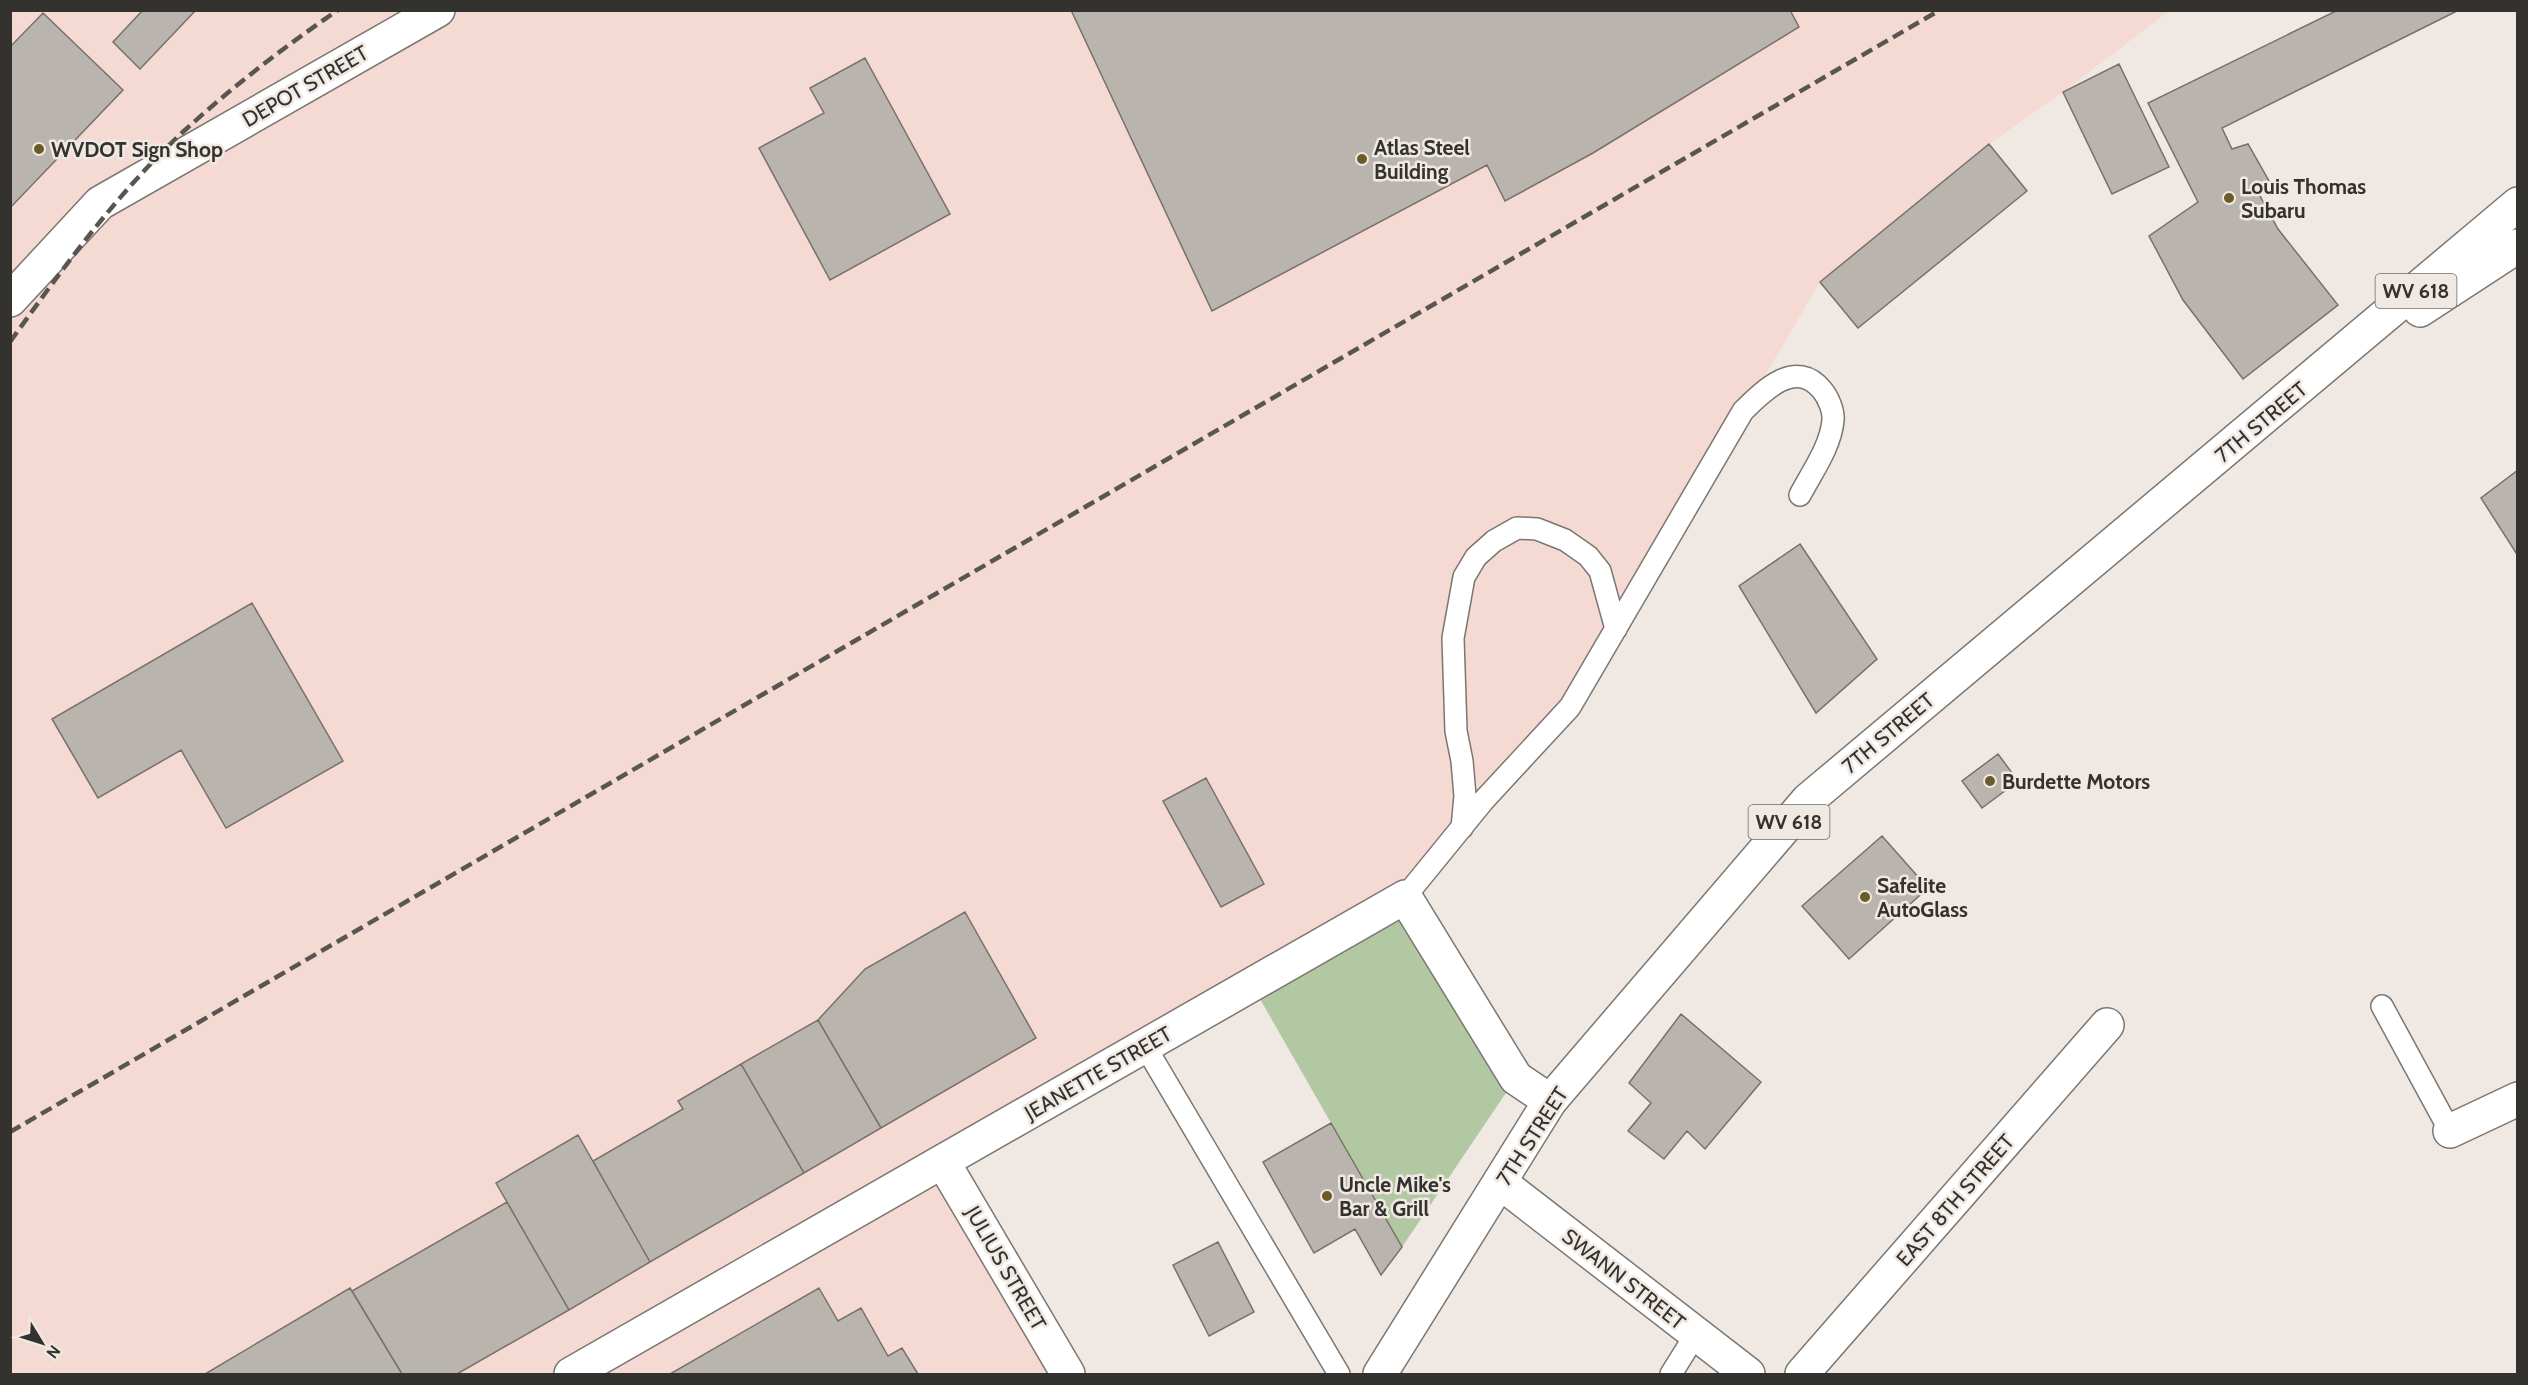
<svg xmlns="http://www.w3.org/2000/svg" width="2528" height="1385" font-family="Cabin,sans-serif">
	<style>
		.industrial { fill: #f4dad3 }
		.green { fill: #b1c8a2 }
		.building { fill: #bab4ae; stroke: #77706b; stroke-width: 1.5 }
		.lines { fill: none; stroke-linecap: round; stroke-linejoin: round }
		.service-casing { stroke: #7c7671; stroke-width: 24 }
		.minor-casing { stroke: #7c7671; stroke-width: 36 }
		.primary-casing { stroke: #7c7671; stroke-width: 36 }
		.service { stroke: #fff; stroke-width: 21 }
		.minor { stroke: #fff; stroke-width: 33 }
		.primary { stroke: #fff; stroke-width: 33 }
		.rail { stroke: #595652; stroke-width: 4.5; stroke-dasharray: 12 6; stroke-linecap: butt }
		.poi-dot { fill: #6a5b28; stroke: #f0e9e3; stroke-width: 2 }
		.labels { text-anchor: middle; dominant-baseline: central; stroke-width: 5; stroke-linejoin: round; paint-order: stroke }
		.shield { fill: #f0e9e3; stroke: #6c6965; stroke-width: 1.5 }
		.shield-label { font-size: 20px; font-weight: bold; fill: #34322f }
		.street-label { font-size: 21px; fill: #34322f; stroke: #f0e9e3 }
		.poi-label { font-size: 21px; font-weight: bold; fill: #34322f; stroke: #f0e9e3; text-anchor: start }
	</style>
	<rect width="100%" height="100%" fill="#f0e9e3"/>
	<!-- industrial -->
	<path class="industrial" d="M10,11H2169L2063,92L1985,147L1820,282L1570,707L1405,897L944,1162L1068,1374H11Z"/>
	<!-- green -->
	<path class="green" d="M1405,897L1516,1078L1402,1247L1252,985Z"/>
	<!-- building -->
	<path class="building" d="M143,10H196L140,69L113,42Z
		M1071,10H1790L1799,27L1593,153L1505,201L1487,165L1212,311Z
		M2338,10H2459L2222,128L2232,149L2248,144L2273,188L2259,194L2278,229L2338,305L2243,379L2183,300L2149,236L2198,202L2148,103Z
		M43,13L123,90L10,208V47Z
		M865,58L950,214L830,280L759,148L824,113L810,88Z
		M2119,64L2169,167L2112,194L2063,92Z
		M1989,144L2027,191L1858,328L1820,282Z
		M2518,470V556L2481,498Z
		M1800,544L1877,659L1816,713L1739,586Z
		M252,603L343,761L226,828L181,750L98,798L52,719Z
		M1998,754L2018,781L1982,808L1962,781Z
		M1206,778L1264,884L1221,907L1163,801Z
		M1882,836L1928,888L1849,959L1802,906Z
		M965,912L1036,1038L881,1128L818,1020L865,969Z
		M1681,1014L1761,1082L1705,1149L1687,1131L1664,1159L1628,1131L1651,1103L1629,1083Z
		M818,1020L881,1128L804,1173L741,1064Z
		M741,1064L804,1173L650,1262L593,1161L683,1109L678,1101Z
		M1331,1123L1402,1247L1381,1275L1355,1229L1314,1253L1263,1162Z
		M578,1135L650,1262L569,1310L496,1183Z
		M507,1202L569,1310L457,1374H402L352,1291Z
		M1218,1242L1254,1312L1209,1336L1173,1265Z
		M350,1288L402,1374H205Z
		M819,1288L838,1321L861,1308L888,1356L902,1348L918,1374H670Z"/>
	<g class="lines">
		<!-- service casing -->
		<g class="service-casing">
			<path id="service" d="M1462,828L1465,796L1462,761L1456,731L1453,638L1464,577L1476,557L1494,541L1517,528L1537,529L1565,540L1588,556L1600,571L1616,629
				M1405,897L1484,800L1570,707L1743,411C1764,390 1796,358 1822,390C1828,397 1834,411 1833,420C1831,446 1812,472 1800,495
				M2382,1006L2450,1131
				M1145,1046L1339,1374
				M1671,1374L1696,1334"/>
		</g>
		<!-- minor casing -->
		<g class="minor-casing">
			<path id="minor" d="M10,300L100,203L438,10
				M2450,1131L2518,1099
				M943,1162L1068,1374
				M1501,1183L1748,1374
				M571,1374L1405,897L1516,1078L1550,1101
				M1802,1374L2107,1025"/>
		</g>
		<!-- primary casing -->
		<g class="primary-casing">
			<path id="primary" d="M2420,310L2518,246
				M1380,1374L1550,1101L1808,800L2518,204"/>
		</g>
		<!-- service -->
		<use href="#service" class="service"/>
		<!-- minor -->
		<use href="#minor" class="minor"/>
		<!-- primary -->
		<use href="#primary" class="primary"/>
		<!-- rail -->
		<path class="rail" d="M10,342C63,268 117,193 184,131C232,87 284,47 338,10
			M10,1132L1940,10"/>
	</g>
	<!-- markers -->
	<g class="poi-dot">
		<circle cx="39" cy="149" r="6"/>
		<circle cx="1362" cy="159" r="6"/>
		<circle cx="2229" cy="198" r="6"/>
		<circle cx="1990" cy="781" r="6"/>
		<circle cx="1865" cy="897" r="6"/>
		<circle cx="1327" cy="1196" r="6"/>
	</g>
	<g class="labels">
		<!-- shield labels -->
		<g class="shield">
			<rect x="2375.5" y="274" width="81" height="34" rx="4.5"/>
			<rect x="1748.5" y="805" width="81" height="34" rx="4.5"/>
		</g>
		<g class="shield-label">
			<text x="2416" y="291">WV 618</text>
			<text x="1789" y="822">WV 618</text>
		</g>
		<!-- street labels -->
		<g class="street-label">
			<text transform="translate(305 86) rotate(-30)">DEPOT STREET</text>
			<text transform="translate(2261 422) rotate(-40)">7TH STREET</text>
			<text transform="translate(1888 733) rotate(-40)">7TH STREET</text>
			<text transform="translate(1098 1073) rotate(-30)">JEANETTE STREET</text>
			<text transform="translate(1532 1136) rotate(-57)">7TH STREET</text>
			<text transform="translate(1955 1200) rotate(-49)">EAST 8TH STREET</text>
			<text transform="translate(1006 1268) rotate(60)">JULIUS STREET</text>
			<text transform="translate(1624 1279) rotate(38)">SWANN STREET</text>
		</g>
		<!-- poi labels -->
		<g class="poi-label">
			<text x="1374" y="147">Atlas Steel<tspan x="1374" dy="24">Building</tspan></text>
			<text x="51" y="149">WVDOT Sign Shop</text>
			<text x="2241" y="186">Louis Thomas<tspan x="2241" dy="24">Subaru</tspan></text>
			<text x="2002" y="781">Burdette Motors</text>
			<text x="1877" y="885">Safelite<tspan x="1877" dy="24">AutoGlass</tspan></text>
			<text x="1339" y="1184">Uncle Mike's<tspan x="1339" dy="24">Bar &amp; Grill</tspan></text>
		</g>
	</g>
	<!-- border -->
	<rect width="2528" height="1385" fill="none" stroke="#34322f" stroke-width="24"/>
	<!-- north arrow -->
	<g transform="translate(42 1343) rotate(128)" stroke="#f0e9e3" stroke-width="4.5" paint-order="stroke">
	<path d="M0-4.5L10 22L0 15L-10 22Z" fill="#34322f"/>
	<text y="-9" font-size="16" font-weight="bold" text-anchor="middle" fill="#34322f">N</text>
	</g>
</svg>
